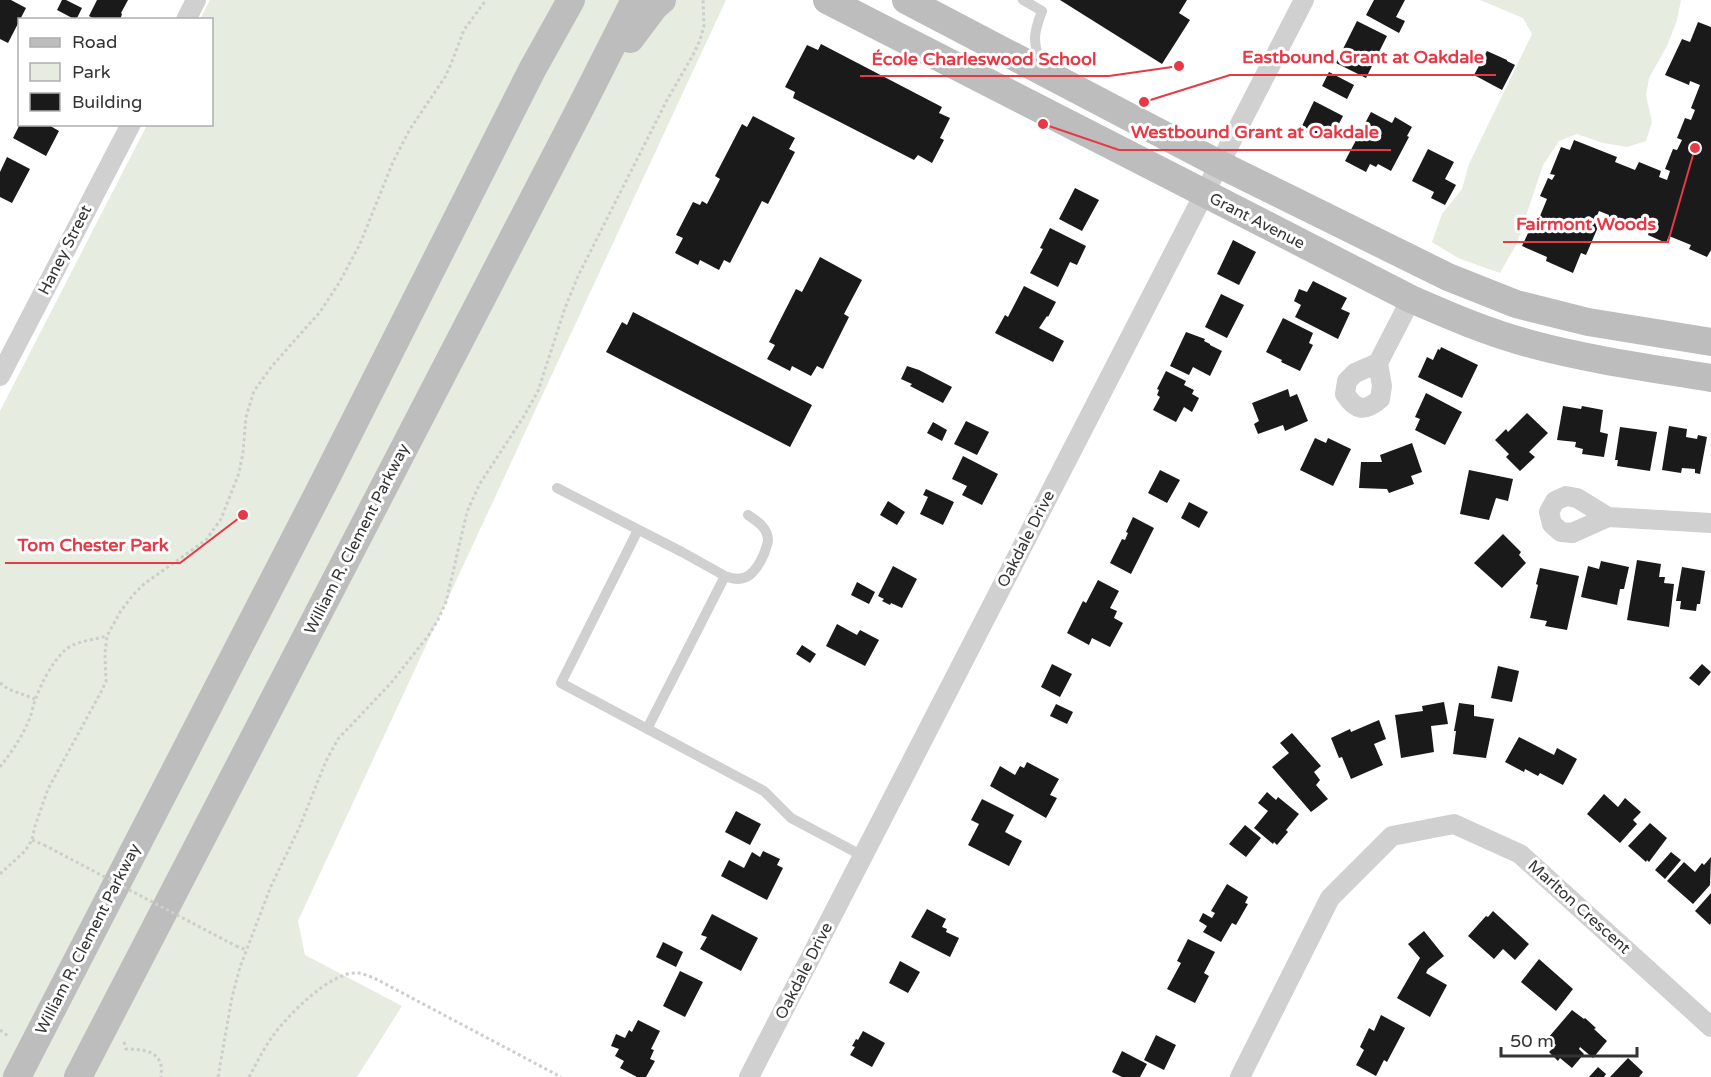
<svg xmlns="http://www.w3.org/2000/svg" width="1711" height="1077" font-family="'Varela Round',sans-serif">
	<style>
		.green { fill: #e6ecdf }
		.building { fill: #1a1a1a }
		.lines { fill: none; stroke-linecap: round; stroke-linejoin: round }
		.path { stroke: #cdcdcd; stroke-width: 3; stroke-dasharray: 3 3; stroke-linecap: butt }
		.lane { stroke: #d0d0d0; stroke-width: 10 }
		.street { stroke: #d0d0d0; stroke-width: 20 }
		.secondary { stroke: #bdbdbd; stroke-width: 28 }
		.path-bridge { stroke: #cdcdcd; stroke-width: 3; stroke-dasharray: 3 3; stroke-linecap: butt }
		.labels { text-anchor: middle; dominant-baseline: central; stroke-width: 6; stroke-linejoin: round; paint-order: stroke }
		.street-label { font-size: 16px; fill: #333; stroke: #fff }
		.leader { fill: none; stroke: #e63946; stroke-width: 2 }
		.callout-dot { fill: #e63946; stroke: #fff; stroke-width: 2 }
		.callout-label { font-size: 18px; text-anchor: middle; font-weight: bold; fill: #e63946; stroke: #fff; stroke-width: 6; stroke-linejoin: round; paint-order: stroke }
	</style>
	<rect width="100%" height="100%" fill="#fff"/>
	<!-- green -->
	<path class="green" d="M210,0H726L298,921L305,955L402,1006L357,1077H0V411L147,125L212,124V20L200,19Z
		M1480,0H1681L1677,20L1667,46L1649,78L1646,95L1652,122L1646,141L1627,147L1603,143L1577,134L1559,141L1543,165L1517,243L1500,273L1458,258L1432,242L1442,214L1462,189L1469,164L1532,34L1523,18Z"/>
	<!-- building -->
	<path class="building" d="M0,0H11L26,8L8,43L0,39Z
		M62,0H66L82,8L76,20L57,10Z
		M97,0H128L121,13L122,14L120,20H96L89,16Z
		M1060,0H1187L1179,13L1190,20L1162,64Z
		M1374,0H1405L1396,17L1405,21L1399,33L1366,15Z
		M1357,21L1387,36L1366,78L1336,63Z
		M1698,22L1711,27V250L1707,257L1689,249L1691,245L1669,236L1666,243L1648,235L1650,229L1630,221L1626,229L1607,221L1609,215L1599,211L1596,218L1601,220L1586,255L1581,253L1573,273L1546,261L1547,257L1522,246L1529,231L1533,233L1547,199L1540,196L1548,178L1552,180L1555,175L1550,174L1561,147L1570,150L1574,140L1617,157L1615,162L1635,170L1639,162L1661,171L1659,177L1667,180L1670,171L1665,169L1673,149L1677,150L1682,140L1677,138L1685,118L1691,120L1695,110L1691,108L1700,85L1690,81L1689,85L1665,75L1682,39L1690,42Z
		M821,44L942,107L939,113L950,118L940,138L944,140L932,163L918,155L914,160L793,98L795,92L785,87L807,45L818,50Z
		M1487,51L1507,60V61L1515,65L1502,90L1474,75Z
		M1329,72L1354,85L1347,99L1322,86Z
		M1314,101L1343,116L1330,141L1316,133L1314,136L1306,132L1308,129L1302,126Z
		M1371,112L1392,123L1395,117L1412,127L1407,136L1409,137L1391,171L1378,164L1376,167L1370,164L1366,172L1345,161Z
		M753,116L795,138L789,149L795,152L768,204L762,201L730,263L724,260L719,270L700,260L698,265L675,253L683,238L676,235L693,202L700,205L702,201L707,204L720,179L715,176L742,124L747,127Z
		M20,124H47L59,131L46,156L13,138Z
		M1428,149L1454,162L1445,179L1456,185L1445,205L1431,198L1434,192L1412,181Z
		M7,157L30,169L12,203L0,197V172Z
		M1075,188L1099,200L1082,231L1059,219Z
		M1050,228L1086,246L1077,265L1070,262L1058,287L1030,273L1043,249L1040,248Z
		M1233,240L1256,252L1239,285L1217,274Z
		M820,257L862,280L844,314L849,317L823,369L817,366L811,376L792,366L790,371L767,359L775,345L769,342L796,289L802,292Z
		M1313,281L1347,298L1341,309L1350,313L1338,339L1295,317L1301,305L1294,301L1299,289L1307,292Z
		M1024,286L1056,302L1048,317L1047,316L1039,328L1064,341L1053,362L995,333L1005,315L1008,317Z
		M1221,294L1244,305L1227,338L1205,327Z
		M633,312L812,405L790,447L606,352L622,322L627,325Z
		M1283,318L1313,333L1309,343L1313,345L1300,371L1281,362L1282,360L1266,352Z
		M1186,332L1205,339L1204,341L1210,344V345L1222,351L1210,376L1193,367L1189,375L1170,366Z
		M1441,347L1478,365L1462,398L1418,377L1427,357L1433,360L1438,349L1440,350Z
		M907,366L919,370L952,387L943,403L910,386L912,384L901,379Z
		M1166,371L1186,381L1184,385L1194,390L1192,394L1199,398L1192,412L1184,407L1176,422L1153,410L1160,397L1157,395L1159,390L1157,389Z
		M1288,389L1290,397L1297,394L1308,421L1285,431L1283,425L1258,434L1254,424L1259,421L1252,403Z
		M1426,393L1462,412L1445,445L1415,430L1420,419L1415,417Z
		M1563,406L1581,409L1582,406L1603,410L1600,432L1608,434L1604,457L1582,454L1583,449L1575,447L1576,442L1557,440Z
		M1527,413L1548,433L1529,452L1535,457L1520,471L1506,457L1509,454L1495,440L1506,429L1508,432Z
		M966,421L989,432L977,455L954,444Z
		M933,422L947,430L942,441L927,433Z
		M1669,426L1687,429L1686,437L1697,439L1698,435L1707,437L1700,474L1695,473V469L1682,468L1681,473L1662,470Z
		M1620,427L1657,432L1650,471L1617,466L1618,460H1615Z
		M1315,438L1326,443L1328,438L1351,449L1333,486L1300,470Z
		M1412,443L1422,472L1411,476L1414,484L1389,493L1387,489L1359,488L1361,462H1382L1380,455Z
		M963,456L998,474L982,505L962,495L967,486L952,479Z
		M1160,470L1180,480L1167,503L1148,493Z
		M1469,470L1513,479L1508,501L1496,498L1489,520L1460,514Z
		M926,489L954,502L943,525L920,514L928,497L923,495Z
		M888,501L905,512L897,525L880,515Z
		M1189,502L1208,512L1199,528L1181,518Z
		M1133,517L1154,528L1131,574L1110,563L1122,539L1125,540L1128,533L1126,532Z
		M1503,534L1521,552L1519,555L1526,563L1502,588L1474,563Z
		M1637,560L1661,564L1659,577H1665L1664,583L1674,584L1669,627L1627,620Z
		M1601,561L1629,567L1624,589H1620L1617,605L1581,597L1588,566L1599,569Z
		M893,566L917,579L902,608L891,603L890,605L882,601L884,599L878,596Z
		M1682,567L1705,571L1700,604H1697L1696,611L1680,609L1681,601H1676Z
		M1540,568L1579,576L1567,630L1545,626L1547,621L1530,618L1538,585L1536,584Z
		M1098,580L1119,591L1110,608L1117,611L1114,618L1123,623L1110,647L1092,638L1089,645L1067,633L1083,601L1086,603Z
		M857,582L875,592L869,604L851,595Z
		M837,624L857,635L860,630L879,640L865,666L826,646Z
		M802,645L816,654L810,663L796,654Z
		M1052,664L1072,674L1060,697L1041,687Z
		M1702,664L1711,672L1699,686L1689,678Z
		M1498,666L1519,671L1512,702L1491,698Z
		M1444,702L1448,724L1431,726L1434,752L1401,758L1395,715L1423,711L1422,706Z
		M1459,703L1474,705V716L1494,719L1486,758L1453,754L1456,731H1454Z
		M1056,704L1073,712L1067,724L1050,716Z
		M1379,720L1386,739L1374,744L1383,765L1351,779L1342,757L1339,758L1331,738L1350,729L1351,732Z
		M1292,733L1321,766L1314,772L1320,780L1316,785L1328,799L1311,812L1272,767L1289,753L1280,743Z
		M1519,737L1554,755L1557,748L1577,759L1563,785L1540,773L1538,776L1525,769L1524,772L1505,762Z
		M1027,762L1059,779L1050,795L1057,798L1046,818L990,786L1000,766L1015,775L1020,766L1024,768Z
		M1267,792L1276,800L1278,797L1299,814L1286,830L1288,832L1277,845L1274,842L1273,844L1254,828L1268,811L1258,803Z
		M1604,794L1618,807L1625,798L1641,812L1633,820L1637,824L1620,843L1587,814Z
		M982,799L1014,815L1005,832L1022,841L1009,866L968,845L979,824L971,820Z
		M736,811L761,824L750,845L725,832Z
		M1650,823L1667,838L1649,862L1647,860L1646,862L1628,846Z
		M1245,825L1261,838L1246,857L1229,844Z
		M763,851L780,859L777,865L783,868L767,900L721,876L729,860L744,868L752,852L760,857Z
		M1671,852L1681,860L1665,879L1655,870Z
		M1711,857L1710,885L1693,904L1667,881L1684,862L1695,872L1702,863L1704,865Z
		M1227,884L1248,897L1245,903L1248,904L1236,925L1232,923L1221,942L1203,932L1207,926L1199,921L1203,913L1212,918L1215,913L1211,911Z
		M1711,893V923L1710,925L1695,911Z
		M927,909L946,919L942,927L947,929L946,932L959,938L950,957L911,937Z
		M1493,911L1529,944L1515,960L1503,949L1494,959L1468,936L1486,916L1488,917Z
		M712,914L758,938L741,971L700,949L707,937L701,935Z
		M1424,931L1444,956L1428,969L1426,973L1447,985L1430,1017L1397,998L1420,958L1408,944Z
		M1188,939L1215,952L1204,973L1209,976L1195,1003L1167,989L1181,963L1177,961Z
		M663,942L683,952L676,967L656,957Z
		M1539,959L1573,989L1556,1011L1521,982Z
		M900,961L920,972L908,993L889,983Z
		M680,971L703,982L685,1017L663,1006Z
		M1572,1010L1584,1019L1585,1018L1596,1028L1594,1029L1607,1041L1593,1058L1580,1047L1579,1049L1584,1054L1572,1068L1560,1058L1558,1061L1549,1052L1556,1045L1548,1038Z
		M1381,1015L1405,1028L1387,1062L1384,1060L1376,1076L1356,1065L1364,1050L1360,1047L1369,1028L1374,1031Z
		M638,1020L660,1031L651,1049L654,1050L650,1059L655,1061L646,1077H637L620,1068L624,1061L615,1056L619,1049L611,1046L616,1034L625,1038L629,1030L632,1032Z
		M863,1031L885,1043L872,1067L850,1055L855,1047L852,1046L856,1039L858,1040Z
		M1156,1035L1176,1045L1164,1070L1144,1060Z
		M1122,1051L1147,1064L1140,1077H1122L1112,1072Z
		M1628,1058L1643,1072L1639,1077H1610Z
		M1598,1067L1606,1074L1604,1077H1589Z"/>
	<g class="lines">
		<!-- path -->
		<path class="path" d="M0,683L8,689L35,699
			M0,767C11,753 22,737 29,720C32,713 33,705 36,698C41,684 53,661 64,651C74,641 94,640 107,636
			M32,840L44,845
			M0,874L25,851L32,840L35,826L48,789L101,692L106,681L105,654L107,636L120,612L133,595L144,584L206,540L221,519L239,473L243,452L246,417L254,391L272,366L320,312L339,283L360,244L393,162L410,129L445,77L451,64L464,30L486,0
			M236,946L247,950
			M0,1030L8,1036
			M124,1042L126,1049C146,1049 165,1052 161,1077
			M218,1077L232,997L240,967L271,886L300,826L326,761L338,739L391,683L428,636L438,620L446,602L467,512L479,485L524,416L538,391L565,308L578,276L667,100L693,55L700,40L704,26L703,0
			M249,1077C256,1064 263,1050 272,1037C287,1016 331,970 359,973C365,974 371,977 376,979L561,1077"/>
		<!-- lane -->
		<path class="lane" d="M1023,0L1042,11C1033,35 1033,40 1040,64
			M557,488L682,552L725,576L647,729
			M638,530L561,683L764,791L791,818L863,856
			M725,576C746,585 756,572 764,554C765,550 768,544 768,540C768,528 757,521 748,515"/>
		<!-- street -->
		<path class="street" d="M186,20L196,0
			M1378,363L1382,386L1380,399C1365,412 1356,411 1345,394L1347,381L1355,373L1378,363L1411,299
			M0,376L131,124
			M1608,517L1572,533L1561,532L1552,524L1549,512L1555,501L1566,496L1577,498L1608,517L1711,523
			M749,1077L1304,0
			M1240,1077L1330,898L1392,836L1454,824L1520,854L1711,1027"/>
		<!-- secondary -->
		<path class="secondary" d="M827,0L1411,299C1450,316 1489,333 1531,344C1590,360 1651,368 1711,378
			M906,0L1219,164L1448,277L1516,304L1588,322L1711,342
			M630,39L654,7L662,0
			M17,1077L323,484L532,70L571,0
			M78,1077L584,101L635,0"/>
		<!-- path-bridge -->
		<path class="path-bridge" d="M44,845L236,946"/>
	</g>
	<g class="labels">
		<!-- street labels -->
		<g class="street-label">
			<text transform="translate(1257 221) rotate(27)">Grant Avenue</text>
			<text transform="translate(65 250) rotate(-63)">Haney Street</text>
			<text transform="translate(357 539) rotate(-63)">William R. Clement Parkway</text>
			<text transform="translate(1026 539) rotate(-63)">Oakdale Drive</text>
			<text transform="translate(1579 907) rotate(42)">Marlton Crescent</text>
			<text transform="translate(88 939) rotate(-63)">William R. Clement Parkway</text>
			<text transform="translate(804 971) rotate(-63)">Oakdale Drive</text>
		</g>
	</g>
	<!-- callouts -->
	<path class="leader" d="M1144 102L1230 75H1496M1179 66L1109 76H860M1043 124L1119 150H1391M1695 148L1668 242H1503M243 515L180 563H5"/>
	<g class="callout-dot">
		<circle cx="1144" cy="102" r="6"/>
		<circle cx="1179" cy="66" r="6"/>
		<circle cx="1043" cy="124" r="6"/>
		<circle cx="1695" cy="148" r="6"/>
		<circle cx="243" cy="515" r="6"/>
	</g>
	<g class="callout-label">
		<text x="1363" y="63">Eastbound Grant at Oakdale</text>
		<text x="984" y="65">École Charleswood School</text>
		<text x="1255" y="138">Westbound Grant at Oakdale</text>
		<text x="1586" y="230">Fairmont Woods</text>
		<text x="93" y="551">Tom Chester Park</text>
	</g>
	<!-- legend -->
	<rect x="18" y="18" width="195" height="108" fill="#ffffff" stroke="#adadad" stroke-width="1.5"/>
	<rect x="30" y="38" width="30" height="9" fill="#bdbdbd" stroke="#adadad" stroke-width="1.5"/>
	<text x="72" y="48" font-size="18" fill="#333333">Road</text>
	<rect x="30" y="63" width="30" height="18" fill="#e6ecdf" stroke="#adadad" stroke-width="1.5"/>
	<text x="72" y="78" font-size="18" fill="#333333">Park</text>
	<rect x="30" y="93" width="30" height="18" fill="#1a1a1a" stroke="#adadad" stroke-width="1.5"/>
	<text x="72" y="108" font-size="18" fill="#333333">Building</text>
	<!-- scale -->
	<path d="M1501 1047v9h136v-9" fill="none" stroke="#333333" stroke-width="3"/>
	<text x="1510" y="1047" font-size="18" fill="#333333" stroke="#ffffff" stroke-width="4.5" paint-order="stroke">50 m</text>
</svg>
